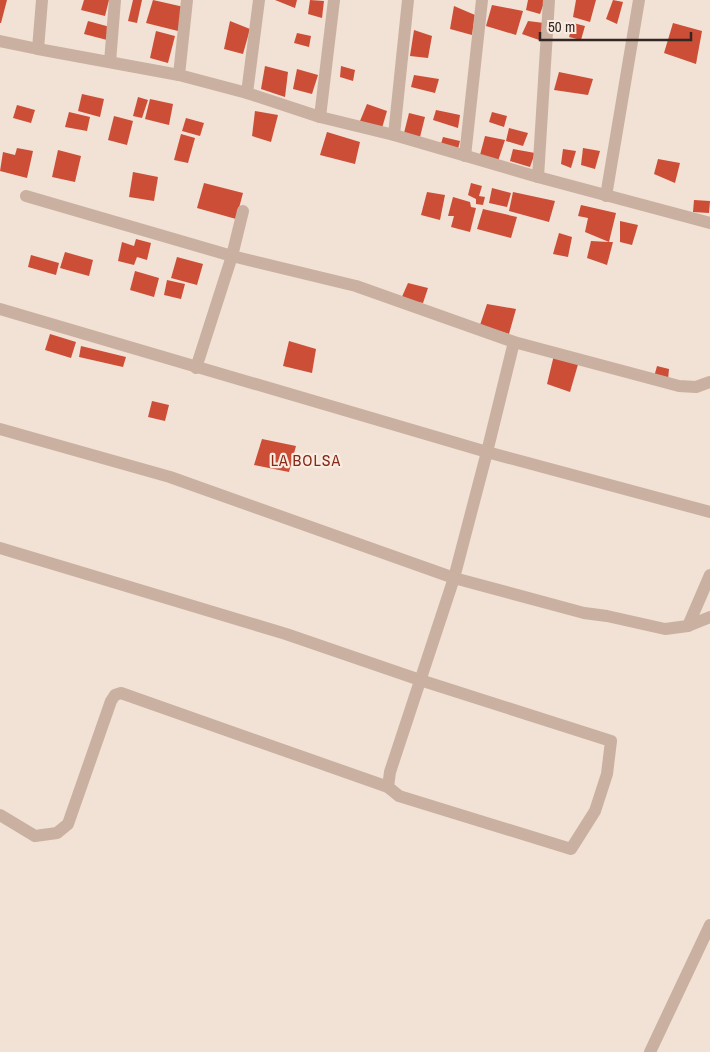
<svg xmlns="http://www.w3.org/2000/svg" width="710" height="1052" font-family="'Archivo Narrow',sans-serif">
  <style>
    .building { fill: #cd4e37 }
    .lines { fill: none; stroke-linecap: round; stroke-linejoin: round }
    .minor { stroke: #cab0a0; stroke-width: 12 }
    .labels { text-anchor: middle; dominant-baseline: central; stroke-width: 4.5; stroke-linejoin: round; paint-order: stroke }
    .neighbourhood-label { font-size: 16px; letter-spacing: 1px; fill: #862919; stroke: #faece1 }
  </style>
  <rect width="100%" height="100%" fill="#f2e1d5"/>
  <g class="building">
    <path d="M0,0H7L1,23H0Z"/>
    <path d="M84,0H109L105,16L81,10Z"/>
    <path d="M133,0H142L137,23L128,21Z"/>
    <path d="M153,0L184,7L178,31L146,23Z"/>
    <path d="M275,0H297L295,8Z"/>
    <path d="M310,0L324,1L322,18L308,14Z"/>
    <path d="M528,0H545L540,14L526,10Z"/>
    <path d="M576,0H596L590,22L573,17Z"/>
    <path d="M613,0L623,2L617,24L606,19Z"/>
    <path d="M492,5L523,11L516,35L486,26Z"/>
    <path d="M454,6L475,15L472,35L450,29Z"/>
    <path d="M88,21L110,27L107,40L84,34Z"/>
    <path d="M230,21L250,29L243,54L224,49Z"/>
    <path d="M528,21L544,23L542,41L522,34Z"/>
    <path d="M573,23L585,26L581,40L569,37Z"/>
    <path d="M673,23L702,31L696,64L664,53Z"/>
    <path d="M414,30L432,36L428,58L410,56Z"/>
    <path d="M156,31L175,36L168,63L150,58Z"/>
    <path d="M297,33L311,36L309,47L294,43Z"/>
    <path d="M265,66L288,72L285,97L261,89Z"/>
    <path d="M341,66L355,70L353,81L340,77Z"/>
    <path d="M297,69L318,75L312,94L293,89Z"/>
    <path d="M559,72L593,79L588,95L554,90Z"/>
    <path d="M414,75L439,79L435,93L411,87Z"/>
    <path d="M82,94L104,99L100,117L78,111Z"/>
    <path d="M138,97L148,100L142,118L133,116Z"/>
    <path d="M150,99L173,104L169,125L145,119Z"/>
    <path d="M367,104L387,111L382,128L360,121Z"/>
    <path d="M17,105L35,110L31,123L13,118Z"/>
    <path d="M436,110L460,115L458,128L433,120Z"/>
    <path d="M255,111L278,115L271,142L252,136Z"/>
    <path d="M69,112L90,117L87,131L65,127Z"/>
    <path d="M492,112L507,116L504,127L489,122Z"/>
    <path d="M409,113L425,117L420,137L404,133Z"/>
    <path d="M114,116L133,121L127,145L108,140Z"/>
    <path d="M186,118L204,123L200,136L182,131Z"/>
    <path d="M509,128L528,133L523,146L506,141Z"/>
    <path d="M327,132L360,142L355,164L320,155Z"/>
    <path d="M181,134L195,138L188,163L174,160Z"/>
    <path d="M485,136L505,140L498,161L480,155Z"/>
    <path d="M443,137L460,141L457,153L440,147Z"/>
    <path d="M17,148L33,151L27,178L0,171L3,152L15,155Z"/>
    <path d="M583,148L600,151L595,169L581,165Z"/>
    <path d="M513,149L535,153L530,167L510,161Z"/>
    <path d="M563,149L576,151L571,168L561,164Z"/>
    <path d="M58,150L81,156L75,182L52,177Z"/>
    <path d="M658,159L680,163L675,183L654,174Z"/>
    <path d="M133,172L158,177L154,201L129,197Z"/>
    <path d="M204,183L243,193L236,219L197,208Z"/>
    <path d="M471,183L482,186L479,196L485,197L483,205L476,204V199L468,195Z"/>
    <path d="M492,188L511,193L507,207L489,203Z"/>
    <path d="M427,192L445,195L440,220L421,215Z"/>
    <path d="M513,192L555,201L549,222L509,211Z"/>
    <path d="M453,197L470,202L471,207L476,208L470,232L451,227L454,216H448Z"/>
    <path d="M694,200L710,201L709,213L693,212Z"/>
    <path d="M581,205L616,213L609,242H613L607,265L587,258L591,241L609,242L585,232L588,218L578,216Z"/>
    <path d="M483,209L517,217L511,238L477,229Z"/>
    <path d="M620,221L638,225L632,245L620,242Z"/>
    <path d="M559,233L572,237L568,257L553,254Z"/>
    <path d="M136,239L151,243L147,260L137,257L134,265L118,261L122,242L134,246Z"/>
    <path d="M65,252L93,260L89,276L60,268Z"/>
    <path d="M31,255L59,263L56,275L28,267Z"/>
    <path d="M177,257L203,264L197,285L171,278Z"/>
    <path d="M135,271L159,278L154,297L130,290Z"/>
    <path d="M167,280L185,284L181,299L164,295Z"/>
    <path d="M408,283L428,288L423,303L401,299Z"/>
    <path d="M487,304L516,309L509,334L480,325Z"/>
    <path d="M50,334L76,342L71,358L45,350Z"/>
    <path d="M289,341L316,349L312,373L283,366Z"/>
    <path d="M81,346L126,357L123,367L79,357Z"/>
    <path d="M554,355L579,361L570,392L547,384Z"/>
    <path d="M657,366L669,369L668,380L654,377Z"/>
    <path d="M152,401L169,405L165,421L148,417Z"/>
    <path d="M262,439L296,446L289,472L254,465Z"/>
  </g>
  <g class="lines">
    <g class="minor">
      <path d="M0,41L38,49L179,75L247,93L320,117L394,135L538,177L710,223"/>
      <path d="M38,49L42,0"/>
      <path d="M110,62L115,0"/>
      <path d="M179,75L187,0"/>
      <path d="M247,93L259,0"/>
      <path d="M320,117L334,0"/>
      <path d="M394,135L408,0"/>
      <path d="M465,156L482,0"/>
      <path d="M538,177L549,0"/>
      <path d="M26,196L232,256L356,286L514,342L679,386L696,387L710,382"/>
      <path d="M606,196L639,0"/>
      <path d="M0,309L487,452L710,512"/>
      <path d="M514,342L487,452L454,578L584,613L607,616L665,629L688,626L710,617"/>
      <path d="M196,368L232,256L243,211"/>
      <path d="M0,429L170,477L454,578L390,772L388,787L399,796L571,849L595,811L607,774L611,741L420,680L286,634L0,548"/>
      <path d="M688,626L710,575"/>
      <path d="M0,815L35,836L57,833L68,824L111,701L115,695L121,693L388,787"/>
      <path d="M650,1052L710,925"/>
    </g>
  </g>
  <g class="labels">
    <g class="neighbourhood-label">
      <text x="306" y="460">LA BOLSA</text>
    </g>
  </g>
  <path d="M540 32v8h151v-8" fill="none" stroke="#332724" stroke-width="2.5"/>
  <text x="548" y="32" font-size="15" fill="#332724" stroke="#faece1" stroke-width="4" paint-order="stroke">50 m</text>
</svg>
